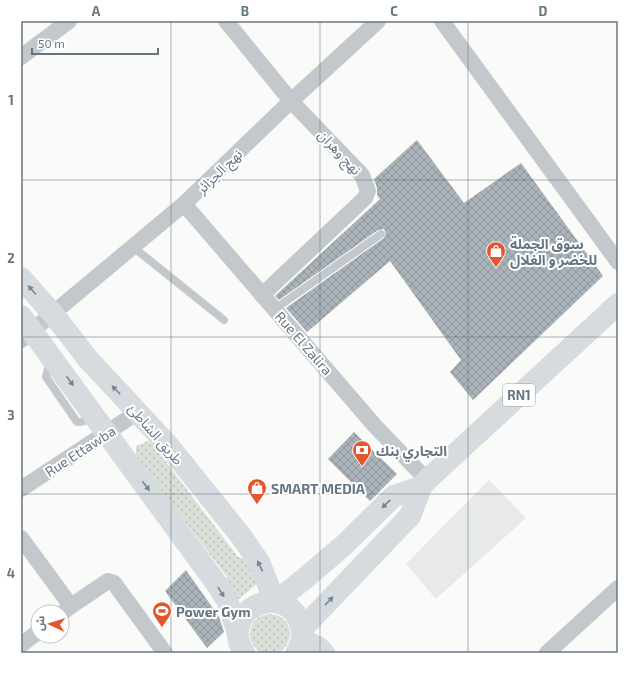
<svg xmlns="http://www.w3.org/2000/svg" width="639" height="674" font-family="'Exo 2','Noto Sans Arabic',sans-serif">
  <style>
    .built { fill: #e8e9e9 }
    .grass { fill: url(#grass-dots) }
    .building { fill: url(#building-cross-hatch) }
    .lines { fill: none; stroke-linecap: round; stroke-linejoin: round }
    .lane { stroke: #c3c8cc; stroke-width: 8 }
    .street { stroke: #c3c8cc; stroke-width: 16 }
    .secondary { stroke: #d6dbdf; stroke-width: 22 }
    .primary { stroke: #d6dbdf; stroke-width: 22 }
    .oneway { fill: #768591 }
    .grid { fill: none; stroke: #657683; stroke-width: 1; stroke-opacity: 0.55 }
    .labels { text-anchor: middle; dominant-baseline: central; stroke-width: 4; stroke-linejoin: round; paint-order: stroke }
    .shield { fill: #fff; stroke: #939fa8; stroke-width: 1 }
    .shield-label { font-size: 13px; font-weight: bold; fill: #657683 }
    .street-label { font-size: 14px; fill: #657683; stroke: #fff }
    .poi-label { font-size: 14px; font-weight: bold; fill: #657683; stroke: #fff; text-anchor: start }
    .neatline { fill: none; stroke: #657683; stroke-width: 1.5 }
    .grid-label { font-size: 13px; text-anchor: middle; font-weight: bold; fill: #657683 }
  </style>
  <defs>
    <pattern id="grass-dots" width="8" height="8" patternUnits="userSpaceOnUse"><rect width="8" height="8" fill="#dadfd7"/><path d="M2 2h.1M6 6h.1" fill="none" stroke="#b4b9b4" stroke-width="1.8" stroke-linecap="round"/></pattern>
    <pattern id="building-cross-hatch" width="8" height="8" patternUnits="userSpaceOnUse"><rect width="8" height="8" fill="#aab3b9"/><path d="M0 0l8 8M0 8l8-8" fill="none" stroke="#8e969c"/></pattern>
  </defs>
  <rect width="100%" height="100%" fill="#fafaf8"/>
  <path class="built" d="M489,480L526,518L436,599L406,564Z"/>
  <g class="grass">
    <path d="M148,441L154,446L238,557L251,560L263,578L237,601L225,582L227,577L136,457V446Z"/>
    <circle cx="270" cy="634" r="20"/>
  </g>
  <g class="building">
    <path d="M417,140L464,203L521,163L603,276L473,400L450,372L461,360L390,261L307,332L286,308L384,238L386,234L384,229L378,230L279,300L275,296L380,199L377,195V188L374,179Z"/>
    <path d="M354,432L397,474L370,501L328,459Z"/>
    <path d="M186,570L219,617L224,632L207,648L165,591Z"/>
  </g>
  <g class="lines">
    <g class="lane">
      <path d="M133,247L224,320"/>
      <path d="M275,309L381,234"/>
      <path d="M50,360L46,377L77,422H81L94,418"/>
    </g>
    <g class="street">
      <path d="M226,21L291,101L362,175L368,191L365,198L262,295"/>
      <path d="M442,21L618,262"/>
      <path d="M21,57L69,21"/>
      <path d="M184,204L375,426L427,480"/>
      <path d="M21,340L184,204L291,101L378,21"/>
      <path d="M21,489L138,412"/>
      <path d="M21,538L71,606L62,613"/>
      <path d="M71,606L108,581L114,583L165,653"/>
      <path d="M21,645L38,632"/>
      <path d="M547,653L618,588"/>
    </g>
    <g class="secondary">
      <path d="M21,278L53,314L88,359L167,444L241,536L259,562L275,602"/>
      <path d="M21,316L216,583L227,600L238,633"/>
      <path d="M302,639L319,648L324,653"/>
    </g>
    <g class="primary">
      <path d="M275,602L303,580L343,546L394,496L421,487"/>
      <path d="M302,629L410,516L421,487L427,480L618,304"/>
      <path d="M244,653C217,608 287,580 300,624C304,634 302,644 296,653"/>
    </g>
  </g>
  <defs><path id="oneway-solid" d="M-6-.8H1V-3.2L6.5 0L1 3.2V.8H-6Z"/></defs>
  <g class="oneway">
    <use href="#oneway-solid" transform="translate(32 290) rotate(-131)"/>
    <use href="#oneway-solid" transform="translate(70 381) rotate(53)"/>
    <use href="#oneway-solid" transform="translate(116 390) rotate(-134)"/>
    <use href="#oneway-solid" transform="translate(146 486) rotate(53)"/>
    <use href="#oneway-solid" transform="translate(386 504) rotate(136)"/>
    <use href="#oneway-solid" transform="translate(260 566) rotate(-115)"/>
    <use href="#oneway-solid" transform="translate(221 592) rotate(58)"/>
    <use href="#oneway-solid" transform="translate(329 601) rotate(-46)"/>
  </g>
  <path class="grid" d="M171,21V653M320,21V653M468,21V653M21,180H618M21,337H618M21,494H618"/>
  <defs>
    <g id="shop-pin" transform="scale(1)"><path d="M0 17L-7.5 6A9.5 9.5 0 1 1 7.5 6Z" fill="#e4572e" stroke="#fff"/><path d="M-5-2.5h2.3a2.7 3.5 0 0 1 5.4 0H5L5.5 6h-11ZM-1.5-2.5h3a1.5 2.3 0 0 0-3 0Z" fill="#fff"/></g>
    <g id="bank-pin" transform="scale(1)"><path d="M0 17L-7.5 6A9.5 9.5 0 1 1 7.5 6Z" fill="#e4572e" stroke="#fff"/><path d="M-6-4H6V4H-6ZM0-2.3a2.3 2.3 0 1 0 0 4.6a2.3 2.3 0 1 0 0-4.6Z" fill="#fff"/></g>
    <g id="stadium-pin" transform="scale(1)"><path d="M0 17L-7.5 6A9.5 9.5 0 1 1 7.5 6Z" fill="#e4572e" stroke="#fff"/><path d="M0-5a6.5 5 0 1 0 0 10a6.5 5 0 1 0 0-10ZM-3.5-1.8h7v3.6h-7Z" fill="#fff"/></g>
  </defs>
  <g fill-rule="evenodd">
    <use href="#shop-pin" x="496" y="251"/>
    <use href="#bank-pin" x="362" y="450"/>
    <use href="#shop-pin" x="257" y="488"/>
    <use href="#stadium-pin" x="162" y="611"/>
  </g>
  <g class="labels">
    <rect class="shield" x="503" y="384" width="32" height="22" rx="3"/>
    <g class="shield-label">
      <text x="519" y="395">RN1</text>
    </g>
    <g class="street-label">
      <text transform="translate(340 152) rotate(47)">نهج وهران</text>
      <text transform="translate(219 171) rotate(-44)">نهج الجزائر</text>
      <text transform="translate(304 343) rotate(49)">Rue El Zalira</text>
      <text transform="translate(156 434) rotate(49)">طريق الشاطئ</text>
      <text transform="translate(80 451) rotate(-33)">Rue Ettawba</text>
    </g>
    <g class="poi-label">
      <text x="510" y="243">سوق الجملة<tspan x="510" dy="16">للخضر و الغلال</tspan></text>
      <text x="376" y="450">التجاري بنك</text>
      <text x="271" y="488">SMART MEDIA</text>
      <text x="176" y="611">Power Gym</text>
    </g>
  </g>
  <rect width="639" height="674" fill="none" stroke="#ffffff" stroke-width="44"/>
  <g transform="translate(50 624) rotate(274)"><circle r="19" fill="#ffffff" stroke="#c1c8cd"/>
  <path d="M0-3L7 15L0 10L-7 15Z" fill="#e4572e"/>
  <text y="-6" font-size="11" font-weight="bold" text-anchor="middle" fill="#657683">ش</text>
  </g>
  <path d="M32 48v6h126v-6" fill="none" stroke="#657683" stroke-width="2"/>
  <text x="38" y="48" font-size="12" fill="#657683" stroke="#ffffff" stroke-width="3" paint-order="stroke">50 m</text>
  <rect x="22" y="22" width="595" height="630" class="neatline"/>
  <g class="grid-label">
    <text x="96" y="16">A</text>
    <text x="245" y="16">B</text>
    <text x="394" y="16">C</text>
    <text x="543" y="16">D</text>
    <text x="11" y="105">1</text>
    <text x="11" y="263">2</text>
    <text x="11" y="420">3</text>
    <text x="11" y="578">4</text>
  </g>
</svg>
